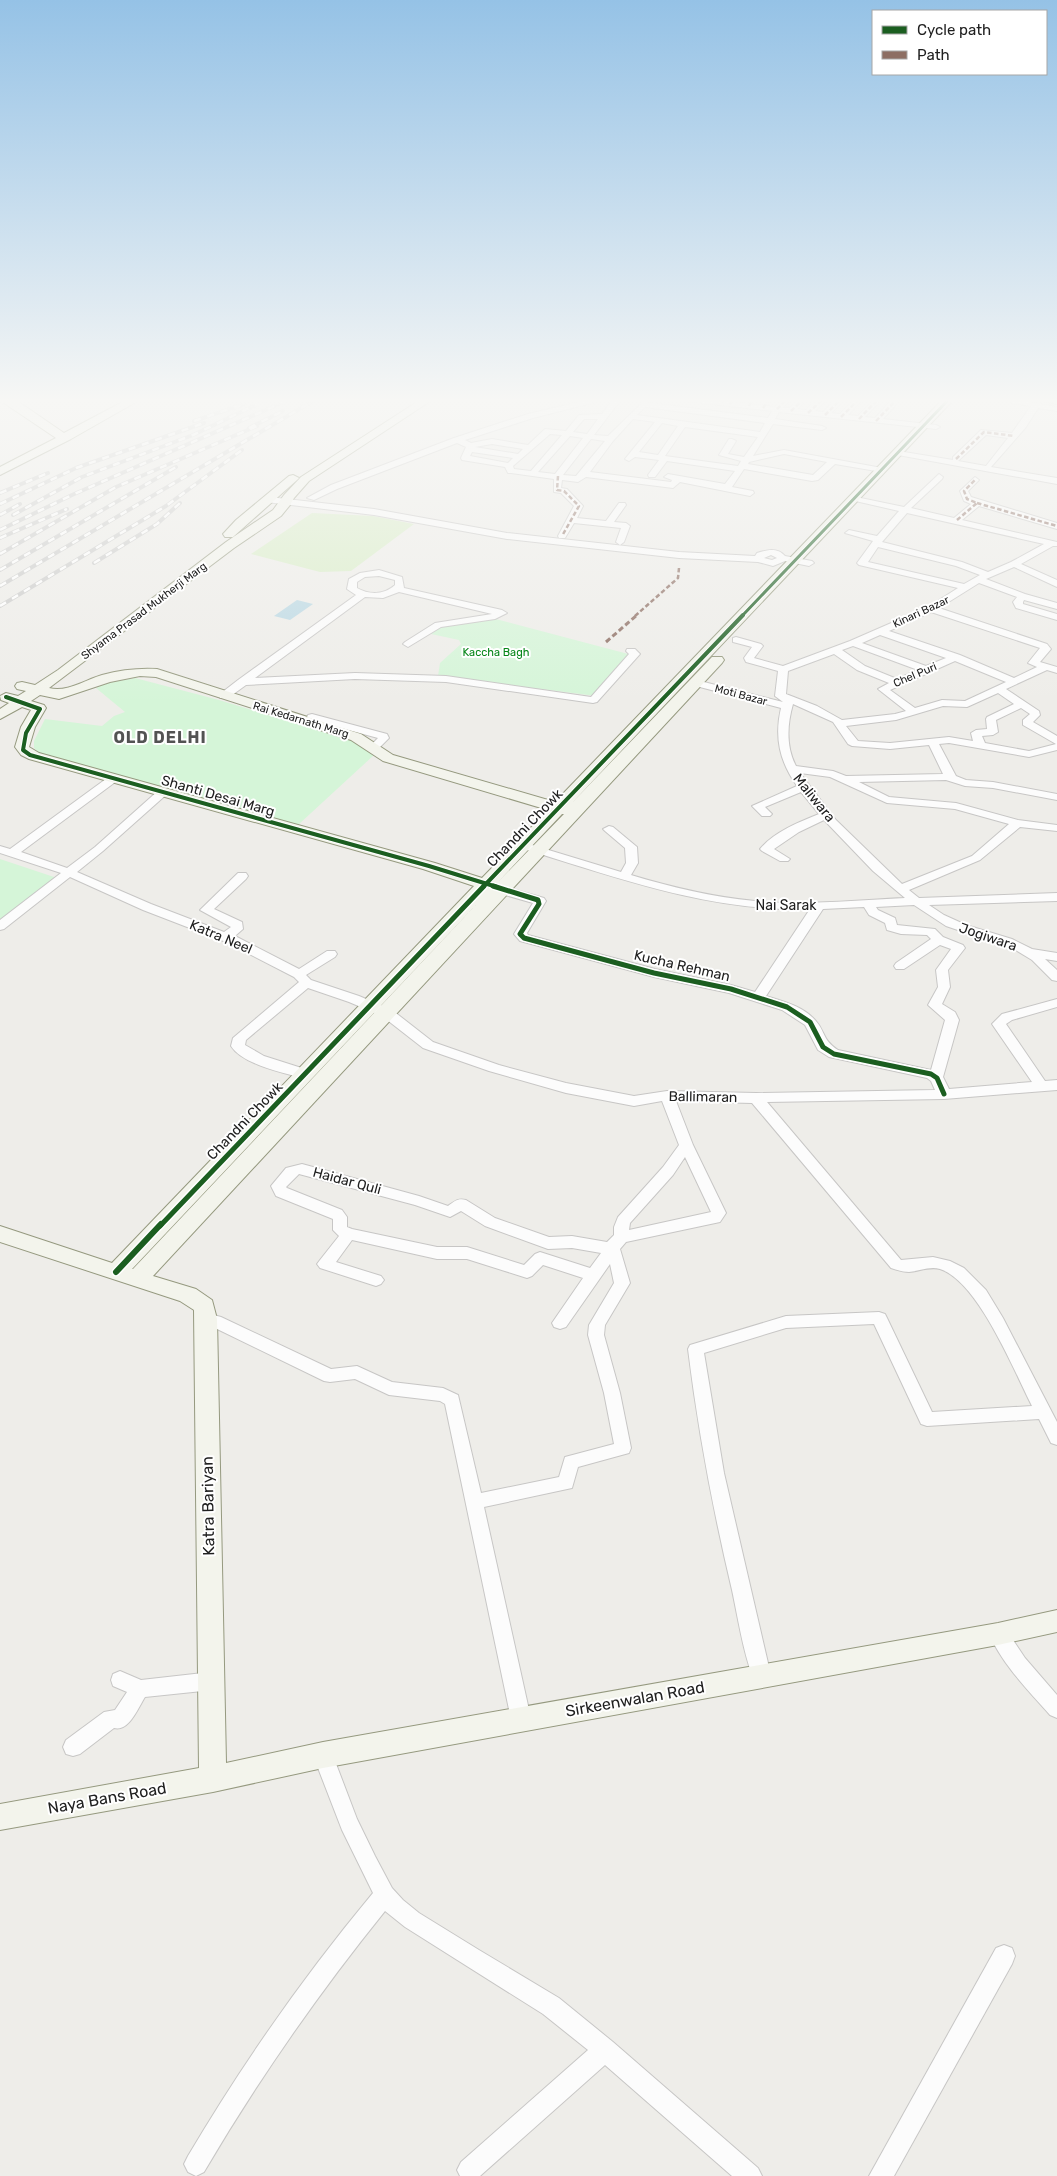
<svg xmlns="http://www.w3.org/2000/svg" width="1057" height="2176" font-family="Rubik,sans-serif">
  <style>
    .grass { fill: #d8edc6 }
    .park { fill: #d5f5d8 }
    .water { fill: #bad8e3 }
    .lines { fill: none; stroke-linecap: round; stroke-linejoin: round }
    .street-casing { stroke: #c7c6c5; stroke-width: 2 }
    .secondary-casing { stroke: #95997f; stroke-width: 2 }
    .street { fill: #fcfcfc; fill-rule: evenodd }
    .secondary { fill: #f3f4ec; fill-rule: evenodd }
    .rail-casing { stroke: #cbcbca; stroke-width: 4 }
    .rail { stroke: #fff; stroke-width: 2.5; stroke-dasharray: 7; stroke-linecap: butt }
    .quiet-far1 { stroke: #8d6e63; stroke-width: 2.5; stroke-dasharray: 4.5 2.5; stroke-linecap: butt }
    .quiet { stroke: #8d6e63; stroke-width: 3; stroke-dasharray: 5.5 3; stroke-linecap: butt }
    .cycleway-far3-casing { stroke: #fff; stroke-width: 5 }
    .cycleway-far2-casing { stroke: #fff; stroke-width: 6 }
    .cycleway-far1-casing { stroke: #fff; stroke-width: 8 }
    .cycleway-casing { stroke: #fff; stroke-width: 9 }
    .cycleway-far3 { stroke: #1b5e20; stroke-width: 3 }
    .cycleway-far2 { stroke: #1b5e20; stroke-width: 4 }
    .cycleway-far1 { stroke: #1b5e20; stroke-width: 5 }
    .cycleway { stroke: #1b5e20; stroke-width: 6 }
    .labels { text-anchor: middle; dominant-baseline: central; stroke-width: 4; stroke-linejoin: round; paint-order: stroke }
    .far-street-label { font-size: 11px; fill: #202020; stroke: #fff }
    .far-park-label { font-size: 11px; fill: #068618; stroke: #fff }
    .street-label { font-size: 14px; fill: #202020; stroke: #fff }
    .far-district-label { font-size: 16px; font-weight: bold; letter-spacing: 1px; fill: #535353; stroke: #fff }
    .near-street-label { font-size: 16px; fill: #202020; stroke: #fff }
  </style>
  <rect width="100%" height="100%" fill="#eeede9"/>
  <path class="grass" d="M312,513L373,516L414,524L351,571L320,572L251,554Z"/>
  <g class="park">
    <path d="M492,618L632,655L596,696L438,676L440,663L461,644L459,640L431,634L441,627Z"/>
    <path d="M135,678L219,700L356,742L374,755L298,825L39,753L34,748V741L45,719L102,726L114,716L125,712L96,688L107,683Z"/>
    <path d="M0,859L57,878L0,923Z"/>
  </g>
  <path class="water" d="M297,600L313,604L290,620L274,616Z"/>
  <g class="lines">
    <g class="street-casing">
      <g id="street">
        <path d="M596,398H611L533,418L465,440L471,443L492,439L528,445L545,429L566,431L579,415L602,414L614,398H622L594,435L608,436L643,402L768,418L772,411L676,400L672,398H699L775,407L783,398H792L783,408H789L800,398H809L797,409L806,410L819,398H828L815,411L823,412L837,398H846L831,413L840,414L855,398H864L848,415L858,416L875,398H883L865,417L875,418L894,398H902L883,419L936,425L940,427L936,429L779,412L775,419L822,426L826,428L822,430L773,424L753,456L784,450L882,468L886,470L882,472L835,464L818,480L812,481L744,469L732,487L753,491L754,493L750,496L680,482L673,488L586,477L578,482L562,480L561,488L567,489L583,506L577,518L606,521L619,503H625L626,505L614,522L626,523L630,526L624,542L620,545L616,542L621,528L574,523L565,538H559L558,536L574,506L561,493L554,492V479L511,473H508L505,467L462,460L461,458L466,447L457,443L337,489L314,500L307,498L331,485L454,438L528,414ZM645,407L765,423L760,432L637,415ZM584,419H598L587,434L573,432ZM633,419L655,422L625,459L629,461L635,457L659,460L648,475L649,477H655L667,461L735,471L725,484L668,474L664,477L672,480L671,482L590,472L613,441ZM662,423L678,426L658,455L639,452ZM685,427L758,437L744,457L728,454L736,441L732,439H729L719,455L741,461L738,466L665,456ZM550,434L562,435L531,471L514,469L513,466ZM570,436L583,438L555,474L538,472ZM591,439L605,441L576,476L563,475ZM492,444L523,449L518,454L475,447ZM472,452L513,458L508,463L470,456ZM784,454L827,462L813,475L748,464L749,462Z"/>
        <path d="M1012,399L1057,407V411L1038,408L1026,427L991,467L1057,478V484L898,455L894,453L898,451L953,460V457L981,430L1012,433L1031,406L1012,403ZM986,435L1008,438L986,466L958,461Z"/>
        <path d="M939,474L943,477L942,479L911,508L954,518L971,504L964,501L960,491L975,477L979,480L968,491L971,497L1057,523V529L979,506L962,520L1057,542V546H1053L1021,564L1057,580V587L1014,567L986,579L1025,594L1057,603V609L1024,600L1023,602V604L1057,614V620L1016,608L1013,602L1017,597L979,583L939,608L1047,644L1051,649L1040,662L1057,667V673L1047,670L1006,689L1039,711L1040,715L1033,722L1057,736V750L1029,757L949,743L939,744L956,776L966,780L993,782L1057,794V800L993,788L965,786L946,780L859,782L889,797L956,803L1018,820L1057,825V831L1020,827L980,860L909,890L919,898L1057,893V901L929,905L944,915L966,925L1012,939L1032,949L1057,953V961L1045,959L1057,970V981L1052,980L1032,960L1014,949L946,926L914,905L876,907L878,910L895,918L897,925L935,929L943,937L963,945L965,948L948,970L950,987L942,1004L955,1012L959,1020L943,1077L949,1089L1032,1082L992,1024L1002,1014L1057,999V1007L1012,1020L1006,1024L1045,1081L1057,1080V1090L944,1099L767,1102L901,1260L933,1257L950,1261L964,1268L986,1290L1003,1318L1057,1422V1445L1051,1443L1039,1419L927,1426L921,1424L874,1324L786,1328L704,1353L724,1473L771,1676L769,1682L762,1685L755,1682C744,1657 738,1618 732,1590C713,1510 698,1430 688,1349L690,1345L786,1316L879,1312L885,1314L887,1318L932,1412L1032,1406C1014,1371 978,1281 940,1269C930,1266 919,1271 909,1272C903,1272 897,1270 891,1268L752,1103L676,1101L693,1145L726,1213L720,1222L626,1242L620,1249L630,1283L605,1325L604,1335L620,1393L631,1448L629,1453L578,1467L572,1488L484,1507L531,1719L528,1725L521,1728L514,1725L511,1719L445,1404L440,1401L389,1395L355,1379L330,1382L324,1381L211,1326L200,1323L198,1319L200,1315L206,1313L221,1317L331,1369L357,1366L392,1382L443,1388L458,1395L481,1493L559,1477L565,1457L614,1444L604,1393L588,1335L589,1325L614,1283L610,1264L566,1327L560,1329L554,1327L552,1323L583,1278L543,1265L532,1276L527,1278L467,1259H437L352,1240L336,1262L381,1276L384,1280L381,1284L376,1286L320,1268L317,1264L320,1260L339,1236L333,1230V1219L276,1196L271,1186L286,1168L302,1164L419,1196L448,1206C455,1201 458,1198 466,1200L495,1218L549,1237L572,1236L607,1242L614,1235V1227L618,1217L663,1167L679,1145L662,1101L634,1106L566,1093L489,1071L423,1048L382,1016L349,1002L308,988L246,1040L245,1045L264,1056L311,1071L313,1074L311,1077L306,1079C285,1073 243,1065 231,1046L233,1038L299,982L294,977L226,942L143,910L70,877L4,929L0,930V920L61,873L0,853V846L10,849L110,776H118L120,778L118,780L21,852L67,868L95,847L159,790H167L169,792L167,794L103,851L77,872L151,904L224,932L231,927L200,910L238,873H246L248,876L246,879L214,909L242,922L243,929L235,936L299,969L327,951H335L337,954L335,957L306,975L311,980L359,996L392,1010L433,1042L499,1065L566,1083L634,1096L667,1091L756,1093L935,1090L931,1081L927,1078L829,1057L818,1050L805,1025L782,1010L729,993L654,977L520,941L514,934L533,903L498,893L496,890L502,886L544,898L546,901L527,933L528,935L655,969L731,985L755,992L810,909C711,912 618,878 524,849L522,847L524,845H532L621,872L626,863L625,848L605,831L603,829L609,826L613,827L637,847L638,863L631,875C671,887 712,897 755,901C804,906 855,900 905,898L873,871L824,820L799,832L774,849L790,859L788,861H780L762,851L760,849C774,832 799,822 819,814L801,792L765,807L772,814L770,816H762L752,806L797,786C780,762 774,738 781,708L692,685L691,683L696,680L783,702L775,696L778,671L746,662L744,658L752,647L733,642V638L736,637L761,644L763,646L754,658L783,666L850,641L928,607L958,588L859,565L857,563L873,541L845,533L849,530L877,536L899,511L851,500V496L904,507ZM907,513L1044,544L1011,562L988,572L962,562L882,542ZM878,547L956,566L980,575L964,584L868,562ZM931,612L1040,648L1028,663L1037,667L1014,678L960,655L889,631ZM880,635L946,658L926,666L862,643ZM853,646L918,670L897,679L865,666L842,650ZM834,654L857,670L889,683L878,689L906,711L895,714L842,720L817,706L786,694L788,671ZM955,661L1006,682L965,701L942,700L915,708L890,690ZM998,693L1014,704L987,717L986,719L987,729L976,730L971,733L973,741L949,737L890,743L858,741L846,726L896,720L943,706L967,707ZM793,704L833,722L848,744L852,746L890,749L929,745L943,774L846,776L833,771L796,766C786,747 787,725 793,704ZM1021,708L1030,714L1023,720V725L1056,744L1029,751L985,743L982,736L993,735L998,732L996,720ZM800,773L830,777L887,803L955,809L1009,824L972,856L902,884L836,820ZM864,907L869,915L885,923L887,930L901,934L927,935L931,939L896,963L894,966L896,969H904L940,945L951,949L936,970L938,987L928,1005L945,1020L931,1070L838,1050C822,1040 826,1032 815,1020C803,1006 782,1001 766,996L823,909ZM685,1157L711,1212L629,1230L630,1223L673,1175ZM299,1174L415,1205L450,1217L461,1211L485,1226L548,1249L572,1248L601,1253L590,1268L540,1252L535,1254L524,1265L467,1247H437L352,1229L347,1227V1217L342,1210L287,1188L286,1187Z"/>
        <path d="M269,497L374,509L507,533L679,552L755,556L757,553C767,550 777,547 785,556L812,561L814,563L809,566L785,561L773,566L758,562L679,558L507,539L374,515L266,502V498ZM771,555L777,558L772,560L764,558Z"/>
        <path d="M379,570L402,577L404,588L502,610L507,613L495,619L441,627L408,647L403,644L405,642L435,623L492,614L399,592L383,598L365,597L255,678L355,673L446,676L591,697L629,654L626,651L627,649H635L640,654L597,702L593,703L446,682L355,679L246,685L228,698H220V694L238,680L356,595L347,589L349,579L360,573ZM379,576L395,580V585C384,595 369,595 357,588V582L365,577Z"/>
        <path d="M312,714L387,734L389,738L378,749H370L369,747L378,738L308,719L307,717L308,715Z"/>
        <path d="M998,1626L1005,1628L1025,1658L1057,1695V1718L1050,1715C1028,1690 1003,1665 989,1634L991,1628Z"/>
        <path d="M120,1671L141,1680L212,1672L219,1675L221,1681L219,1687L212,1690L145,1697C138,1708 129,1732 114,1728L80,1754L73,1756L66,1754L63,1747L66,1740L104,1712L115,1710L127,1692L113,1686L111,1680L113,1674Z"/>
        <path d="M323,1746L330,1748L357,1819L375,1856L392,1888L403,1900L419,1913L479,1950L559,1998L613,2042L758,2168L762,2176H732L605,2065L480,2176H460L457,2170L461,2162L588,2050L543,2014L405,1927L385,1911C318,1994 258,2080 204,2172L196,2176L188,2172L184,2164L188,2156C243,2063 304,1976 373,1893L342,1830L313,1755L316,1748Z"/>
        <path d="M1004,1945L1012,1948L1015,1956L1012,1964L894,2176H869L996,1948Z"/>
      </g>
    </g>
    <g class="secondary-casing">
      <g id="secondary">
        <path d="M3,398H13L64,433L130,398H143L71,439L0,475V467L56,438L4,403Z"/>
        <path d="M423,398H435L309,481L294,498L290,505L281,516L234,548L49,688C66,693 85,680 102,675C120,670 139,668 157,669L361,734L393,755L555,802L944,398H955L569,806L712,657H722L724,660L722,663L153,1276L196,1289L212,1300L217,1319L226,1763L323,1742L998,1623L1057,1610V1632L998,1645L323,1768L213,1792L0,1830V1804L199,1768L194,1310L180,1301L0,1242V1226L112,1263L474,886L423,869L29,759L21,755L15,747L21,727L31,710L22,707L0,719V709L9,703L1,700L0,696L6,693L18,696L26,691L17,689L15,686L17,683L22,682L35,685L58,670L226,542L273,510L284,495L301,477ZM140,676L156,677L351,740L383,761L548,810L482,878L435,863L39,753L29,747L35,727L46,708L44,705L31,701L40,695L59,699L110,682ZM562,814H564L497,883ZM489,891L133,1269H132Z"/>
        <path d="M1039,398H1057V404L1040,400Z"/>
        <path d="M293,475L299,478L297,480L233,537H225L223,534L236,520L289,476Z"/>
      </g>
    </g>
    <use href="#street" class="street"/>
    <use href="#secondary" class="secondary"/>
    <g class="rail-casing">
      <g id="rail">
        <path d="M194,421L244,404"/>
        <path d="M249,428L283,411"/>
        <path d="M0,493L48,473"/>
        <path d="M0,504L76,468L204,423"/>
        <path d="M0,515L20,504"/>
        <path d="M13,515L82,477L193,435L270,398"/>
        <path d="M0,530L72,495L293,398"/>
        <path d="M0,538L67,509"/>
        <path d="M0,554L116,487L257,426"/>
        <path d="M94,563L157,524L180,503"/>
        <path d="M0,570L176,467"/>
        <path d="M0,586L318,398"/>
        <path d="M0,606L166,506L242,450"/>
      </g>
    </g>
    <use href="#rail" class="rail"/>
    <g class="quiet-far1">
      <path d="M699,401L701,398"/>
      <path d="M722,403L725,398"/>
      <path d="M730,404L734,398"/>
      <path d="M749,406L753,398"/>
      <path d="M763,408L770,398"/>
      <path d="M777,409L788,398"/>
      <path d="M791,411L805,398"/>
      <path d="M808,413L824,398"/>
      <path d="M825,415L842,398"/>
      <path d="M841,417L860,398"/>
      <path d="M859,419L879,398"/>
      <path d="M876,421L898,398"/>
      <path d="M956,459L984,432L1014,436"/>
      <path d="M558,476L557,490L564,491L579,506L562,536"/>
      <path d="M977,503L1057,526"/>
      <path d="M957,520L977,503L967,499L964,491L975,480"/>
      <path d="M635,616L678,578L679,568"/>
    </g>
    <path class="quiet" d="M606,642L637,615"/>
    <g class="cycleway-far3-casing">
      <path id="cycleway-far3" d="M742,616L950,398"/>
    </g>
    <g class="cycleway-far2-casing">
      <g id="cycleway-far2">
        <path d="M6,697L40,709L26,733L23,750L30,755L429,866L497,887"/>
        <path d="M483,887L743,615"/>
      </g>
    </g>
    <g class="cycleway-far1-casing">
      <g id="cycleway-far1">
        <path d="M493,886L538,900L539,904L520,934L524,938L654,973L731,989L787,1007L810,1022L823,1047L834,1054L931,1074L937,1078L944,1094"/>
        <path d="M160,1226L484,886"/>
      </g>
    </g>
    <g class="cycleway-casing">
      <path id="cycleway" d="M116,1272L161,1224"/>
    </g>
    <use href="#cycleway-far3" class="cycleway-far3"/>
    <use href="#cycleway-far2" class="cycleway-far2"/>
    <use href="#cycleway-far1" class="cycleway-far1"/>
    <use href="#cycleway" class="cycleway"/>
  </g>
  <linearGradient id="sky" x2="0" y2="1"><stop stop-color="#95c2e6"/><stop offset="0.57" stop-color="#f7f7f5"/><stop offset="1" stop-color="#f7f7f5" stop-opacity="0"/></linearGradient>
  <rect width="1057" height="703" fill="url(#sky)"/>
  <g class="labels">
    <g class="far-street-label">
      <text transform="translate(144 611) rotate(-37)">Shyama Prasad Mukherji Marg</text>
      <text transform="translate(921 612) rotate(-25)">Kinari Bazar</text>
      <text transform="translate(915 675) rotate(-23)">Chel Puri</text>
      <text transform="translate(741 695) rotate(15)">Moti Bazar</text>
      <text transform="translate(301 720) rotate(17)">Rai Kedarnath Marg</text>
    </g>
    <g class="far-park-label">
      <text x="496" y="652">Kaccha Bagh</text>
    </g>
    <g class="street-label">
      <text transform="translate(218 796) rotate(16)">Shanti Desai Marg</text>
      <text transform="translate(814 798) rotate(51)">Maliwara</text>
      <text transform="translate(525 828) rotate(-46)">Chandni Chowk</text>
      <text x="786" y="905">Nai Sarak</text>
      <text transform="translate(221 937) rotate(23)">Katra Neel</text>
      <text transform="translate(988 937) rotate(19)">Jogiwara</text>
      <text transform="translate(682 966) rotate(13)">Kucha Rehman</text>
      <text transform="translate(703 1097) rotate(1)">Ballimaran</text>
      <text transform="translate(245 1121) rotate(-46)">Chandni Chowk</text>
      <text transform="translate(347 1181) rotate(15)">Haidar Quli</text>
    </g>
    <g class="far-district-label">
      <text x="160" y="737">OLD DELHI</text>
    </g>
    <g class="near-street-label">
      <text transform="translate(208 1506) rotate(-91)">Katra Bariyan</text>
      <text transform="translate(635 1699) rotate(-10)">Sirkeenwalan Road</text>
      <text transform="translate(107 1798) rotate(-10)">Naya Bans Road</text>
    </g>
  </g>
  <rect x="872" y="10" width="175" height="65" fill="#ffffff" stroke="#a6a6a6"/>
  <rect x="882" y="26" width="25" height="8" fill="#1b5e20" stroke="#a6a6a6"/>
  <text x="917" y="35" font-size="15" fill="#202020">Cycle path</text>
  <rect x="882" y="51" width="25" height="8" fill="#8d6e63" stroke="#a6a6a6"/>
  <text x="917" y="60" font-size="15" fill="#202020">Path</text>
</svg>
